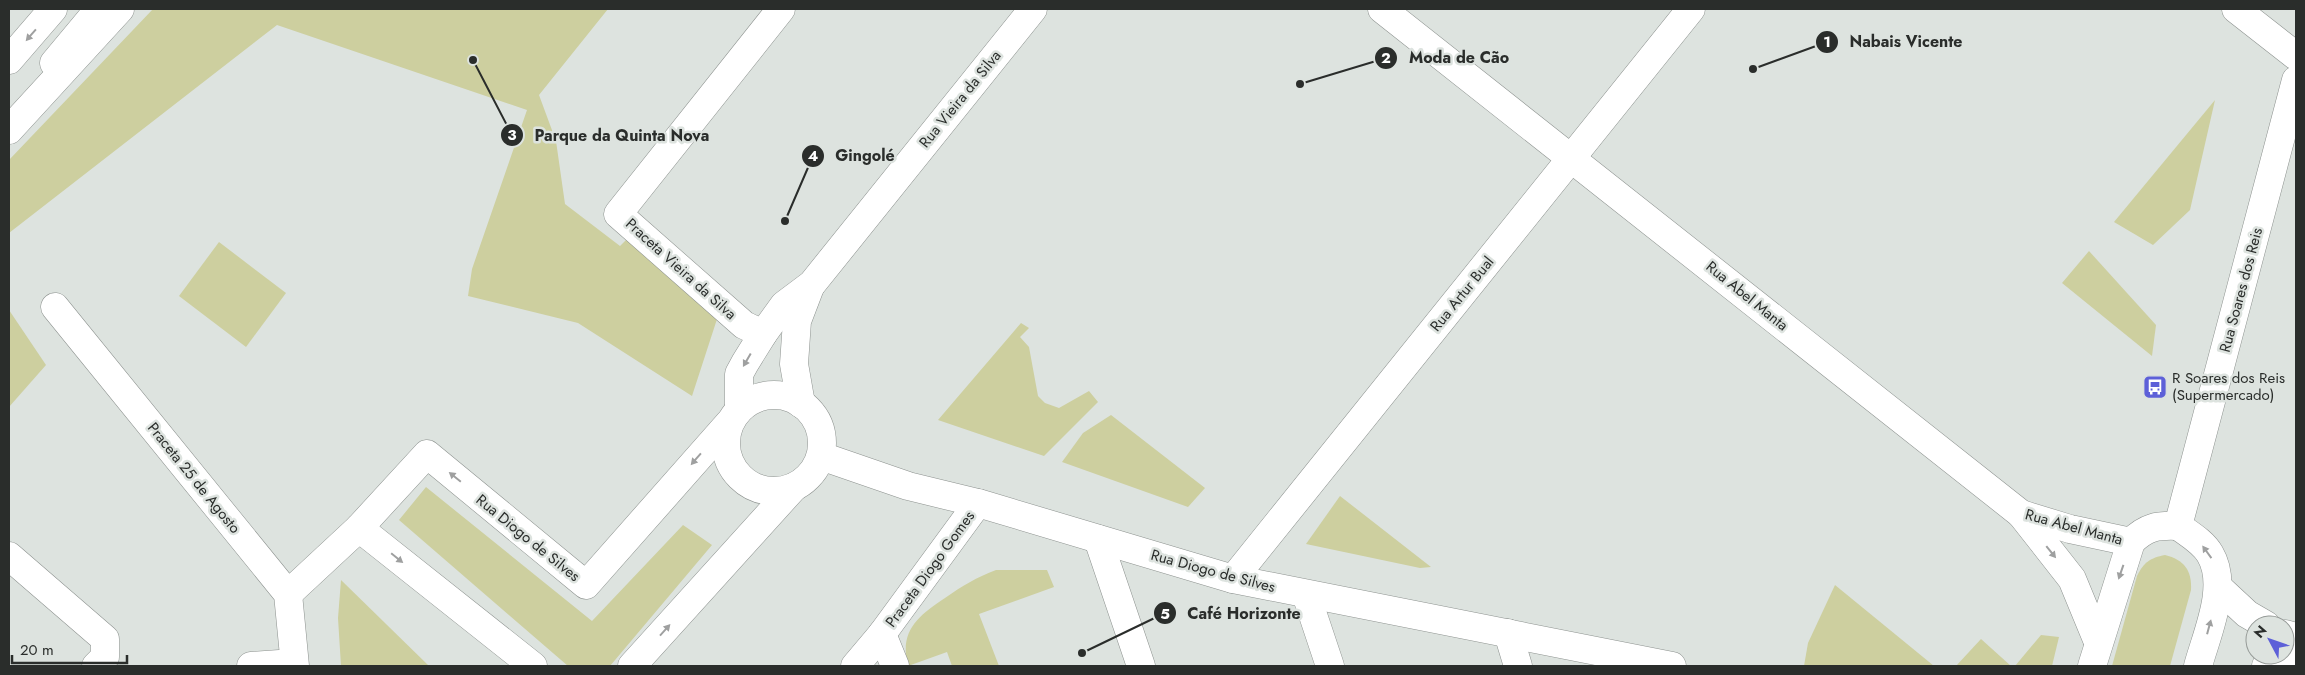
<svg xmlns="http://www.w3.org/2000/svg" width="2305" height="675" font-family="Jost,sans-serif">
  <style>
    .green { fill: #cdcf9f }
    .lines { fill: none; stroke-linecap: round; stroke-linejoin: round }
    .minor-casing { stroke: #8d928f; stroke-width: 29 }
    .primary-casing { stroke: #8d928f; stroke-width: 29 }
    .trunk-casing { stroke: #8d928f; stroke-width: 29 }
    .minor { stroke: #fff; stroke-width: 28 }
    .primary { stroke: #fff; stroke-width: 28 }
    .trunk { stroke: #fff; stroke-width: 28 }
    .oneway { fill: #9fa0a0 }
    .labels { text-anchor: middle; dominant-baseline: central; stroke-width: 5; stroke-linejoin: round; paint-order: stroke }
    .street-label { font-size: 15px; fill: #2a2d2b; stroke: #dde3df }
    .poi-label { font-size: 15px; fill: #2a2d2b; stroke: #dde3df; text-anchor: start }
    .leader { fill: none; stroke: #2a2d2b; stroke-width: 2 }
    .callout-dot { fill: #2a2d2b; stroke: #dde3df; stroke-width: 2 }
    .mark-label { font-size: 15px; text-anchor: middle; font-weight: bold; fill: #fff }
    .callout-label { font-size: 16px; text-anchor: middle; font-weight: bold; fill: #2a2d2b; stroke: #dde3df; stroke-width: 5; stroke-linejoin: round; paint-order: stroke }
  </style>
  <rect width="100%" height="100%" fill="#dde3df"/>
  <g class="green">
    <path d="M153,9H608L539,95L556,141L565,204L620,246L627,239L718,316L692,396L578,323L468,296L472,269L527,110L277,25L9,233V160Z"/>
    <path d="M2215,100L2190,210L2153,245L2114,222Z"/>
    <path d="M219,242L286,293L246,347L179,296Z"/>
    <path d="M2089,251L2156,325L2152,356L2062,283Z"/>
    <path d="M9,310L46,365L9,407Z"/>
    <path d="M1021,323L1029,328L1020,337L1029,347L1038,396L1045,403L1059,408L1089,391L1098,402L1044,456L938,420Z"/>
    <path d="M1111,415L1205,488L1188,507L1062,462L1083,433Z"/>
    <path d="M426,487L592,621L683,525L712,545L610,666H568L399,520Z"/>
    <path d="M1340,496L1431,567L1420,568L1306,544Z"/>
    <path d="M2165,555C2184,560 2192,570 2191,590L2170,666H2112L2137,576C2144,562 2150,558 2165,555Z"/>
    <path d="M996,570H1047L1054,587L979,614L999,666H952L947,652L908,666C899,631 918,616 945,598C962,586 977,577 996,570Z"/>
    <path d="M341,580L429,666H341L338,618Z"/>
    <path d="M1835,585L1934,666H1804L1808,643Z"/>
    <path d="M2041,635L2059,637L2052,666H2015Z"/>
    <path d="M1981,639L2011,666H1956Z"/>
  </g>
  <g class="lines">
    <g class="minor-casing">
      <g id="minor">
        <path d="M1382,9L2021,514L2070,529L2131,542"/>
        <path d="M2236,9L2296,56"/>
        <path d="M55,307L288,594L295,666"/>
        <path d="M763,334L744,325L618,214L781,9"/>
        <circle cx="774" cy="443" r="48"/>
        <path d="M801,404L794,364L797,321L810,287"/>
        <path d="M739,409V374L745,363L763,334L784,305L812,284L1033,9"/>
        <path d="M821,456L908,486L978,503L1233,579L1672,666"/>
        <path d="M2021,514L2072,579L2098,642"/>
        <path d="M2178,526L2296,80"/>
        <path d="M2178,526C2189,534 2203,542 2210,554C2229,586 2207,633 2198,666"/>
        <path d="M359,528L533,666"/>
        <path d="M1098,539L1141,666"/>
        <path d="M9,556L105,639V657L96,666"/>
        <path d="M1233,579L1691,9"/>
        <path d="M2219,588L2247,614L2266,625"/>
        <path d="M288,594L359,528L427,454L586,585L729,423"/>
        <path d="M1306,594L1330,666"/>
        <path d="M1508,633L1518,666"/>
        <path d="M882,634L895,666"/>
        <path d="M2285,634L2296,637"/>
        <path d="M251,666L294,663"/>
        <path d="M632,666L794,487"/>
        <path d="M855,666L882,634L978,503"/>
        <path d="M2092,666L2131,542C2146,527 2157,525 2178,526"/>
        <path d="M2266,666L2296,655"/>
      </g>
    </g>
    <g class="primary-casing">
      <g id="primary">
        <path d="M9,60L53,9"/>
        <path d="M54,63L99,9"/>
      </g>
    </g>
    <g class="trunk-casing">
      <path id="trunk" d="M9,130L120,9"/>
    </g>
    <use href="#minor" class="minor"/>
    <use href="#primary" class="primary"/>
    <use href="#trunk" class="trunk"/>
  </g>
  <defs><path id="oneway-solid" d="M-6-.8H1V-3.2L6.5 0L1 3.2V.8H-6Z" transform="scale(1.25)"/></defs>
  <g class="oneway">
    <use href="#oneway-solid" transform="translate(31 35) rotate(131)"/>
    <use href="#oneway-solid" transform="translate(747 360) rotate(120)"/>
    <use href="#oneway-solid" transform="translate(696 459) rotate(131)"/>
    <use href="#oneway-solid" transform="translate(455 477) rotate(-141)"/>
    <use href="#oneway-solid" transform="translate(2051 552) rotate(51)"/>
    <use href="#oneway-solid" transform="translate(2207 552) rotate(-126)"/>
    <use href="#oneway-solid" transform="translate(397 558) rotate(39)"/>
    <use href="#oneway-solid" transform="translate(2121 572) rotate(109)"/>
    <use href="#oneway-solid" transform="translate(2209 627) rotate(-75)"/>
    <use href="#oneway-solid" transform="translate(665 630) rotate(-48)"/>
  </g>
  <defs>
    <g id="bus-square" transform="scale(1.25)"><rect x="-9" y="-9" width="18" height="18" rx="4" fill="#5d60d8" stroke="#dde3df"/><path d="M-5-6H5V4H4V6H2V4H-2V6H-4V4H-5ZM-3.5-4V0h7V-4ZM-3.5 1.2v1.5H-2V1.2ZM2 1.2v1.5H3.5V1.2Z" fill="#fff"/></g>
  </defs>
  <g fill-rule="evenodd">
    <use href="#bus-square" x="2155" y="387"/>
  </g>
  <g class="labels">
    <g class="street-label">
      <text transform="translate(960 99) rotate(-51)">Rua Vieira da Silva</text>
      <text transform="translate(681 269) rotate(42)">Praceta Vieira da Silva</text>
      <text transform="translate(2241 290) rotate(-75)">Rua Soares dos Reis</text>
      <text transform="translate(1462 294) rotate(-51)">Rua Artur Bual</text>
      <text transform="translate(1747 296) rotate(39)">Rua Abel Manta</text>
      <text transform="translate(194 478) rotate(51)">Praceta 25 de Agosto</text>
      <text transform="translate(2074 527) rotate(15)">Rua Abel Manta</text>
      <text transform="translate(528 538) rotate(39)">Rua Diogo de Silves</text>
      <text transform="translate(930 569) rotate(-54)">Praceta Diogo Gomes</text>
      <text transform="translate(1213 571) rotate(15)">Rua Diogo de Silves</text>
    </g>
    <g class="poi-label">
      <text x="2172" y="378">R Soares dos Reis<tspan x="2172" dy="17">(Supermercado)</tspan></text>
    </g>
  </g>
  <path class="leader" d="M1753 69L1827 42M1300 84L1386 58M473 60L512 135M785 221L813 156M1082 653L1165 613"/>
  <g class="callout-dot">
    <circle cx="1753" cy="69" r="5"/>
    <circle cx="1300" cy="84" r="5"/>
    <circle cx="473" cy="60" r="5"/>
    <circle cx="785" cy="221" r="5"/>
    <circle cx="1082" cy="653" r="5"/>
    <circle cx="1827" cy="42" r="12"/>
    <circle cx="1386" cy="58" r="12"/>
    <circle cx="512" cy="135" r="12"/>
    <circle cx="813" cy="156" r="12"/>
    <circle cx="1165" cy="613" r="12"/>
  </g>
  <g class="mark-label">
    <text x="1827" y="47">1</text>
    <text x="1386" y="63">2</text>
    <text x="512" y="140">3</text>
    <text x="813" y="161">4</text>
    <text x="1165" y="619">5</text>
  </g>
  <g class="callout-label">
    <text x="1906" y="47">Nabais Vicente</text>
    <text x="1459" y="63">Moda de Cão</text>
    <text x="622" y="141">Parque da Quinta Nova</text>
    <text x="865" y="161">Gingolé</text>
    <text x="1244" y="619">Café Horizonte</text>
  </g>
  <rect width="2305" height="675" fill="none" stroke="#2a2d2b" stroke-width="20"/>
  <g transform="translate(2270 640) rotate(311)"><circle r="24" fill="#dde3df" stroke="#959a97"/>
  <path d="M0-4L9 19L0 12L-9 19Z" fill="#5d60d8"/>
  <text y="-8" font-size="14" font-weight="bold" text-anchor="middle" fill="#2a2d2b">N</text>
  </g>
  <path d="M12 655v8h115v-8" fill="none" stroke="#2a2d2b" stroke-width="2.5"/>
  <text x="20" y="655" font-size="15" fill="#2a2d2b" stroke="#dde3df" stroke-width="4" paint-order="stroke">20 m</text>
</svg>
